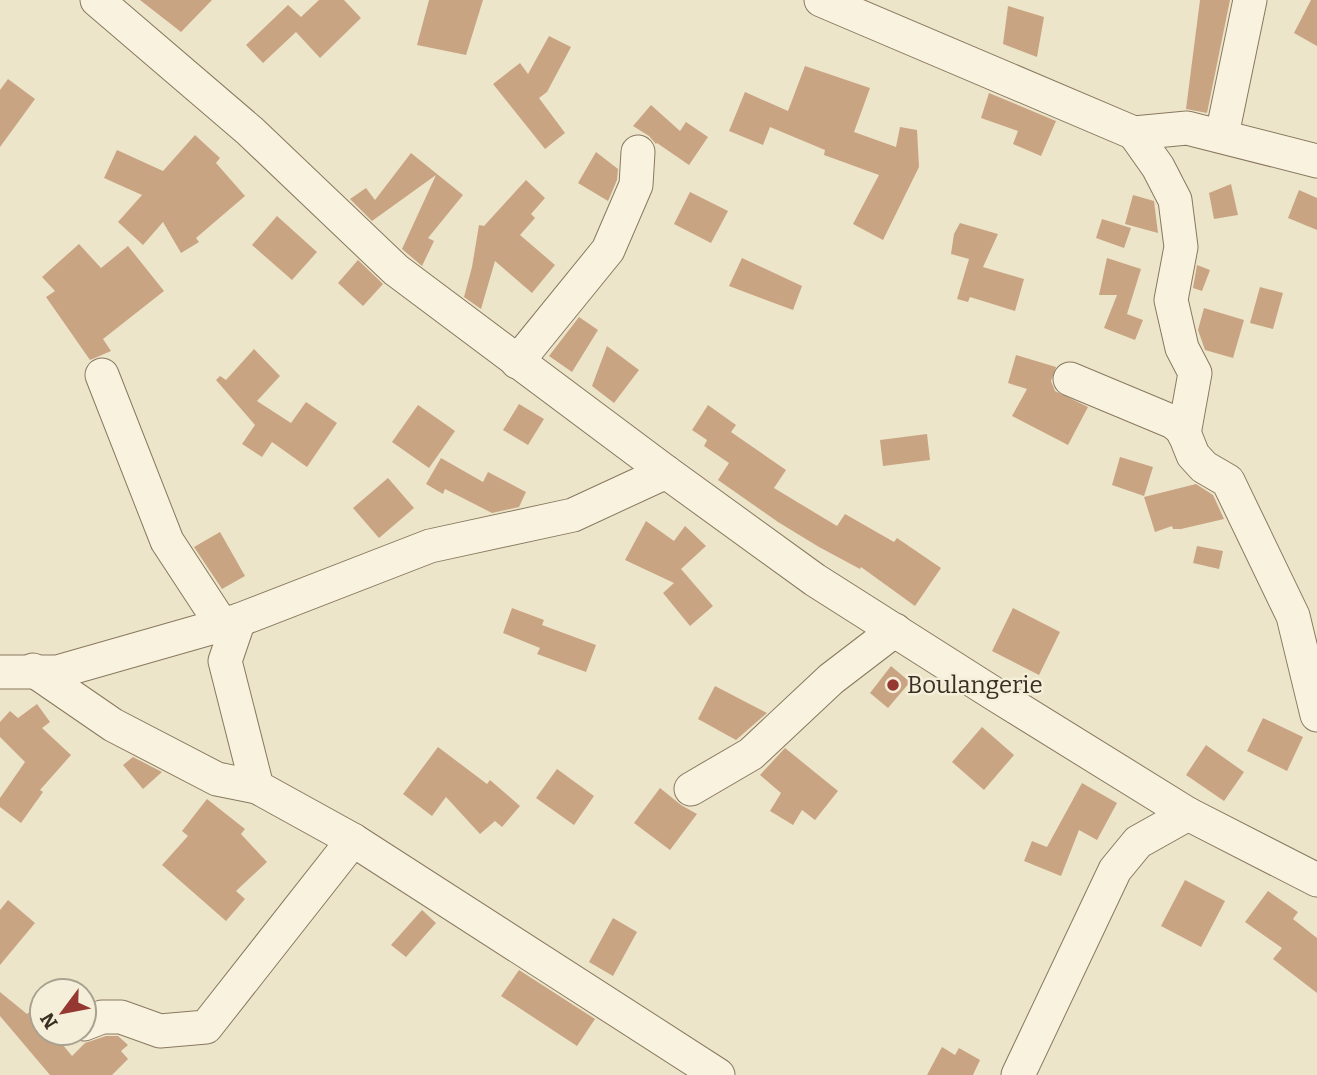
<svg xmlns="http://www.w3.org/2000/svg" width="1317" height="1075" font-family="Bitter,serif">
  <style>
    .building { fill: #c9a482 }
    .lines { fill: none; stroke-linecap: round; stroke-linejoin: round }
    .minor-casing { stroke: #89785f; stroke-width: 35 }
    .minor { stroke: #f8f2de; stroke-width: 33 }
    .poi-dot { fill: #953832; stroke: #f5efda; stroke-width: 2.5 }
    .labels { text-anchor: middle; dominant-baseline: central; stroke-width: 5; stroke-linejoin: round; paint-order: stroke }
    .poi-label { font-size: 24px; fill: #3a2f22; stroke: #f5efda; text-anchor: start }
  </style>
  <rect width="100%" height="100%" fill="#ede5ca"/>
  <g class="building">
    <path d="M140,0H212L181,32Z"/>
    <path d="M319,0H344L361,18L320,58L296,32L263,63L246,45L288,5L301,17Z"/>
    <path d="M429,0H483L466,55L417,45Z"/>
    <path d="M1200,0H1230L1207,113L1186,109Z"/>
    <path d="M1311,0H1317V46L1294,33Z"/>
    <path d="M1008,6L1044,17L1037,57L1003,44Z"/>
    <path d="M549,36L571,47L547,92L539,98L565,133L545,149L493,84L520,63L528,74Z"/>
    <path d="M805,66L870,88L854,132L896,147L900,127L917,130L919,167L883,240L853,224L879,175L824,155L825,150L770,127L763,145L729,131L745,92L788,111Z"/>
    <path d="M8,79L35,99L0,147V90Z"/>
    <path d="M989,93L1056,121L1041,156L1013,144L1018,131L981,118Z"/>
    <path d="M651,105L680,131L686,122L708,137L689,165L657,143L656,144L649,136L633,126Z"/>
    <path d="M195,135L220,158L216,163L245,196L196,238L199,242L181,253L163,222L143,245L118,222L142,195L104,178L117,150L163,171Z"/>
    <path d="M596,152L618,169L617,180L608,201L578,183Z"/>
    <path d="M411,153L463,195L428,238L434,241L422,266L402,249L436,175L372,221L350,199L366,188L375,200Z"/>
    <path d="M526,180L545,198L531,214L535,218L520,235L555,265L532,293L495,261L481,309L464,297L472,267L479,225L484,226Z"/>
    <path d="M1231,184L1238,215L1214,219L1209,193Z"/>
    <path d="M1299,190L1317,198V230L1288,218Z"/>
    <path d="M690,192L728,211L711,243L674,224Z"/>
    <path d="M1133,195L1154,201L1158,233L1125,224Z"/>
    <path d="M277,216L317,252L292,280L252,245Z"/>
    <path d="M1102,219L1131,228L1124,248L1096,238Z"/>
    <path d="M960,223L998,234L983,267L1024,279L1015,311L970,297L968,302L957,299L969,259L951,254L954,234Z"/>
    <path d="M79,244L101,268L128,246L164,291L103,339L111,351L90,360L46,297L55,291L42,277Z"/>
    <path d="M742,258L802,286L793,310L729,286Z"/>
    <path d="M1107,258L1141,269L1127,314L1143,320L1135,340L1104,328L1117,295H1099Z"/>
    <path d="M358,260L383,284L363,306L338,283Z"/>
    <path d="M1197,265L1210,270L1202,291L1193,288Z"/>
    <path d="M1260,287L1283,293L1273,329L1250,323Z"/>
    <path d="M1204,308L1244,320L1233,358L1205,350L1198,330Z"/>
    <path d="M579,317L598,330L572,372L549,356Z"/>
    <path d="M607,346L639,370L614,403L592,386Z"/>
    <path d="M254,349L280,376L257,401L291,423L306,402L337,423L307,467L272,442L262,457L242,444L255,425L216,380L220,376L226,380Z"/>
    <path d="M1016,355L1056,367L1051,381L1055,391L1088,407L1068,445L1012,416L1027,389L1008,383Z"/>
    <path d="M519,404L544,419L528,445L503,430Z"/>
    <path d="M418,405L455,431L429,468L392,442Z"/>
    <path d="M708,405L736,425L731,432L786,470L774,488L837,526L845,514L894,542L897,538L941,568L915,606L861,567L860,569L819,547L778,522L718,480L729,463L704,446L707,440L692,430Z"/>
    <path d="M927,434L930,460L883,466L880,440Z"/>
    <path d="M1120,457L1153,467L1144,496L1112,485Z"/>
    <path d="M441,458L483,482L488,472L526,492L519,507L492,513L445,489L443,494L426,484Z"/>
    <path d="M388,478L414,508L379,538L353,508Z"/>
    <path d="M1196,484L1213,495L1224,519L1181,529H1173L1172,526L1155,532L1144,497Z"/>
    <path d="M646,521L674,541L685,526L706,546L681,569L713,606L690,626L663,593L674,583L625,560Z"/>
    <path d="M220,532L245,576L222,589L194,547Z"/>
    <path d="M1197,546L1223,551L1219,569L1193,563Z"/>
    <path d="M512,608L544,620L542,625L596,645L586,672L537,654L540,648L503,633Z"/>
    <path d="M1013,608L1060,632L1039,675L992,651Z"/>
    <path d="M891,666L910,682L888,708L870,693Z"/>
    <path d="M715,686L767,713L736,740L698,719Z"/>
    <path d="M37,704L50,722L42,728L71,755L40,790L43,792L21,823L0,807V798L25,762L0,737V722L10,711L18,718Z"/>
    <path d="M1263,718L1303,737L1287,771L1247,751Z"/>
    <path d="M982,727L1014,755L984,790L952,762Z"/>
    <path d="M1206,745L1244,772L1224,801L1186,775Z"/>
    <path d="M438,747L487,784L490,780L520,806L502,827L495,821L480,834L446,797L432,816L403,794Z"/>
    <path d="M785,748L838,791L815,820L802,810L793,825L770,811L781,793L760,775Z"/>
    <path d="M133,757L162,772L143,789L123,765Z"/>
    <path d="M557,769L594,796L574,825L536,798Z"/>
    <path d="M1082,783L1117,803L1097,840L1079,830L1061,876L1024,861L1032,841L1047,847Z"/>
    <path d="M660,788L681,805L697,814L670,850L634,823Z"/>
    <path d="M207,799L245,829L241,834L267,862L236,891L245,899L226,921L162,865L188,836L182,831Z"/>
    <path d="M1185,880L1225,901L1201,947L1161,926Z"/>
    <path d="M1268,891L1298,912L1293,919L1317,938V993L1273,959L1282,948L1245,922Z"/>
    <path d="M8,900L35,923L0,965V910Z"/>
    <path d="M422,910L436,923L406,957L391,945Z"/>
    <path d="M613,918L637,932L613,976L589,962Z"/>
    <path d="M519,970L595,1019L577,1046L501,996Z"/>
    <path d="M0,992L27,1014L33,1009L42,1020V1033H53L72,1056L85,1043L106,1036H118L128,1045L121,1051L128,1059L112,1075H50L0,1016Z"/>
    <path d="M942,1047L955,1055L959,1048L980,1060L973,1075H927Z"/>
  </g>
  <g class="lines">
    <g class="minor-casing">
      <g id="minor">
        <path d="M97,0L250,131L396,270L666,472L815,580L996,695L1188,814L1317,880"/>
        <path d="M821,0L1134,133L1187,128L1317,161"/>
        <path d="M1134,133L1158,167L1175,200L1181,247L1171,300L1182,348L1195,373L1184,434"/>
        <path d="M1222,135L1250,0"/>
        <path d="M517,362L608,250L636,185L638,152"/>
        <path d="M102,375L167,541L222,625"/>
        <path d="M1070,379L1173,422L1183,430L1193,455L1204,467L1228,481L1293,616L1317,715"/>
        <path d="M666,472L573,515L430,546L239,620L225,661L257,787L353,840L718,1075"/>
        <path d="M33,670L113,725L217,779L257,787"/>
        <path d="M0,672H57L239,620"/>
        <path d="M691,789L751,754L831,679L895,630"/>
        <path d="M84,1024L102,1017H121L160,1031L206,1027L353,840"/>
        <path d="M1018,1075L1115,870L1138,842L1188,814"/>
      </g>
    </g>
    <use href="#minor" class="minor"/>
  </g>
  <circle class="poi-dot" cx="893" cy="685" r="7"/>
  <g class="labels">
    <g class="poi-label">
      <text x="907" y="685">Boulangerie</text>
    </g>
  </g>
  <g transform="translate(63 1012) rotate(238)"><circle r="33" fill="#f5efda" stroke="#aaa290" stroke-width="2"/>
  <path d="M0-5L12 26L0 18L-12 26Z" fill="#953832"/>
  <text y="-10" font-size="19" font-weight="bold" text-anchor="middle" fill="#3a2f22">N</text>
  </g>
</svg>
